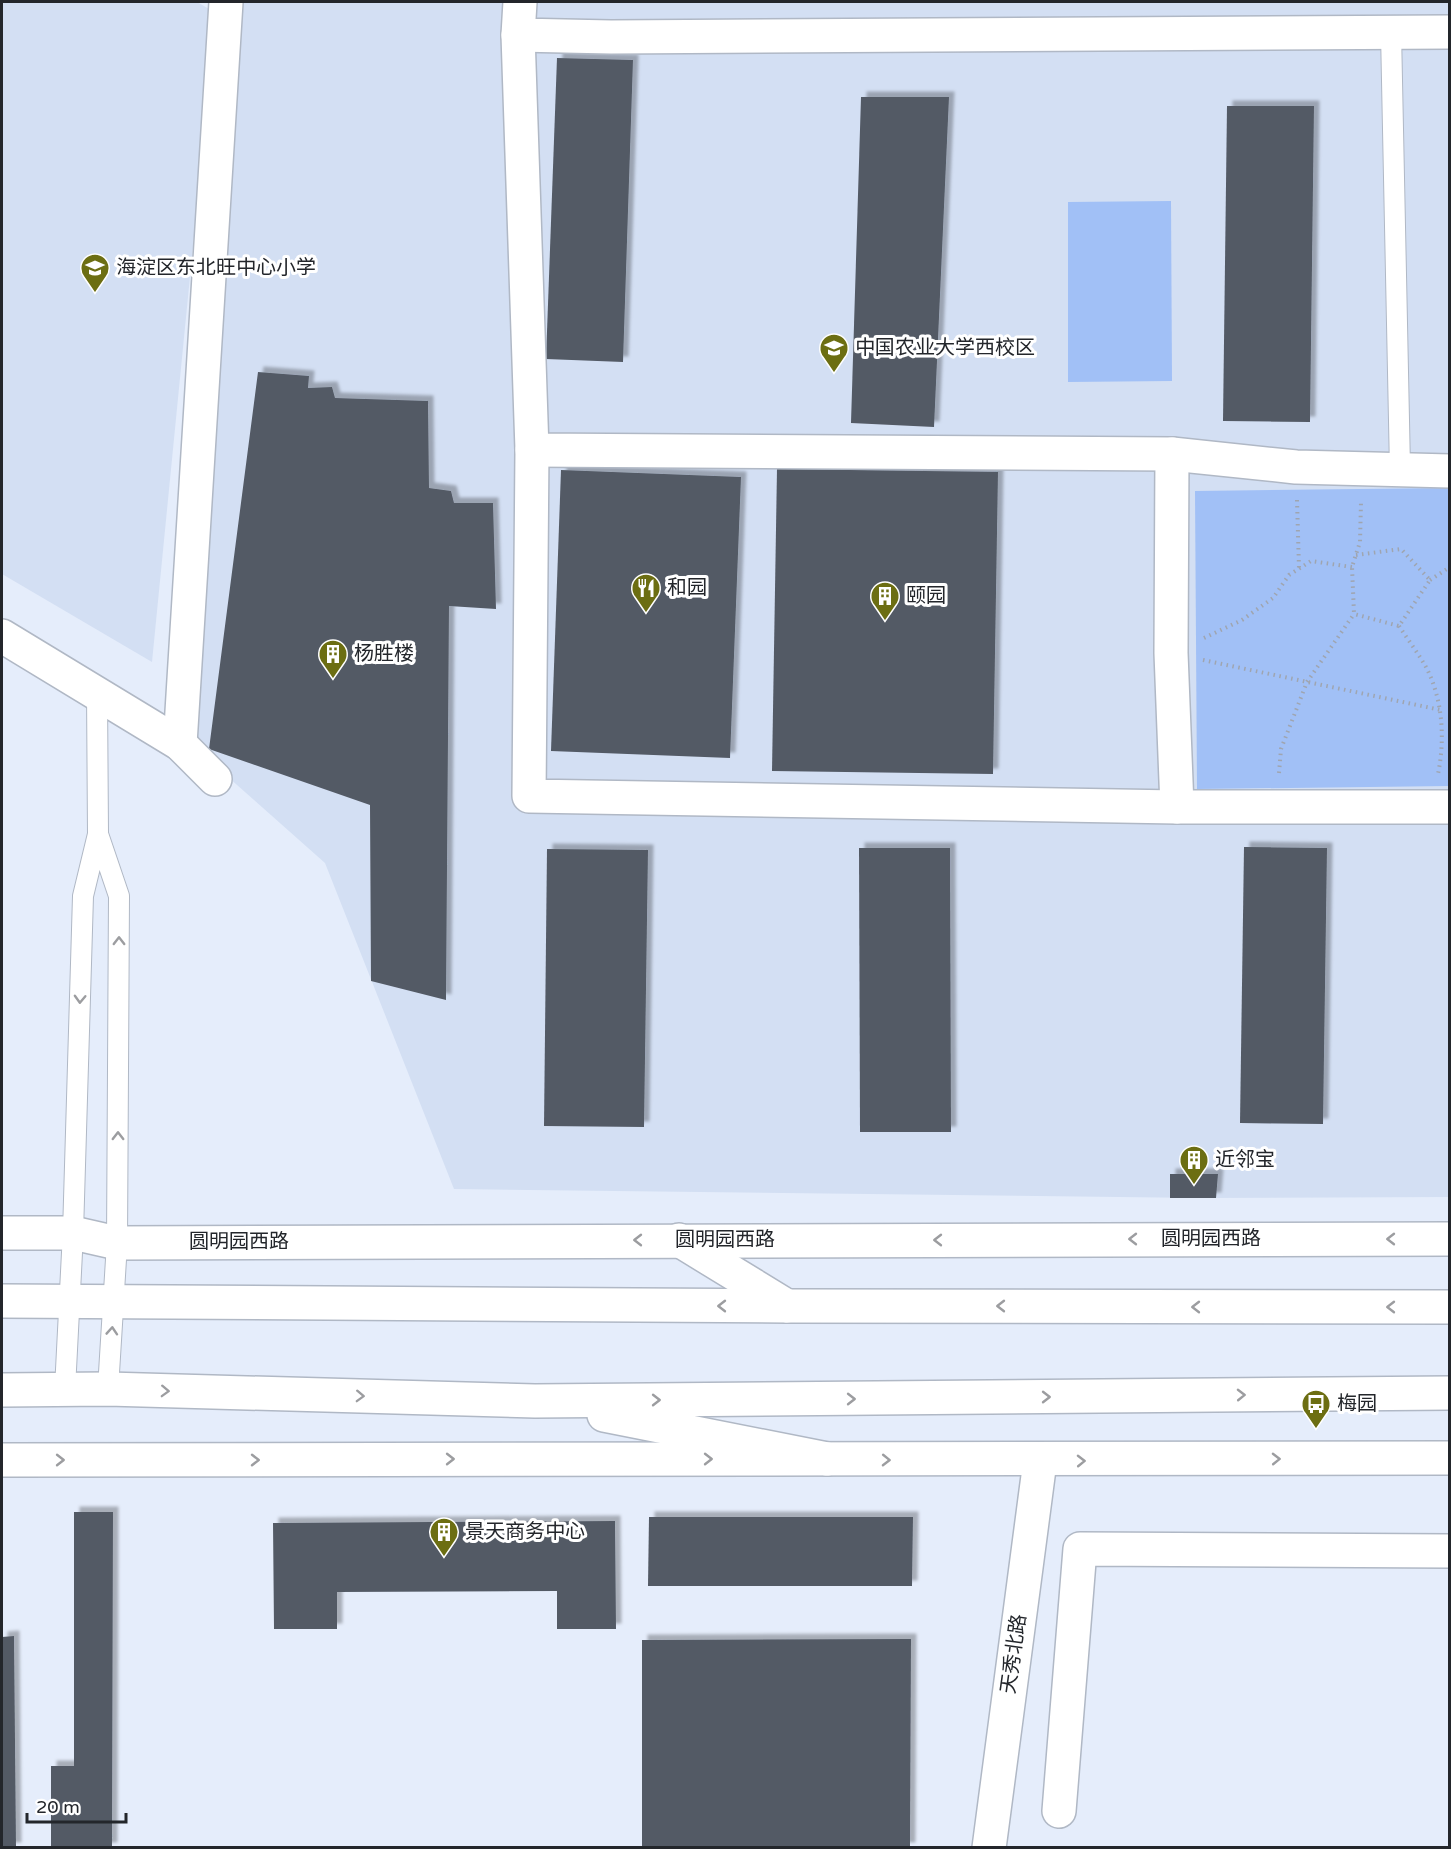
<svg xmlns="http://www.w3.org/2000/svg" width="1451" height="1849" font-family="'Varela Round','Noto Sans SC',sans-serif">
  <style>
    .built { fill: #d3dff3 }
    .green { fill: #a1c0f6 }
    .building { fill: #535a65; filter: url(#shadow) }
    .lines { fill: none; stroke-linecap: round; stroke-linejoin: round }
    .service-casing { stroke: #b0b8c5; stroke-width: 22 }
    .minor-casing { stroke: #b0b8c5; stroke-width: 36 }
    .tertiary-casing { stroke: #b0b8c5; stroke-width: 36 }
    .primary-casing { stroke: #b0b8c5; stroke-width: 36 }
    .path { stroke: #9fa5b0; stroke-width: 4; stroke-dasharray: 1.5 4.5; stroke-linecap: butt }
    .service { stroke: #fff; stroke-width: 20 }
    .minor { stroke: #fff; stroke-width: 33 }
    .tertiary { stroke: #fff; stroke-width: 33 }
    .primary { stroke: #fff; stroke-width: 33 }
    .oneway { stroke: #9c9da0 }
    .labels { text-anchor: middle; dominant-baseline: central; stroke-width: 6; stroke-linejoin: round; paint-order: stroke }
    .poi-label { font-size: 20px; fill: #23262b; stroke: #fff; text-anchor: start }
    .street-label { font-size: 20px; fill: #23262b; stroke: #fff }
  </style>
  <defs>
    <filter id="shadow"><feDropShadow dx="5.5" dy="-5.5" stdDeviation="1.5" flood-color="#0004"/></filter>
  </defs>
  <rect width="100%" height="100%" fill="#e5edfb"/>
  <g class="built">
    <path d="M2,2H197L216,13L152,662L2,574Z"/>
    <path d="M243,2H1449V1197L1201,1198L454,1189L325,863L193,746Z"/>
  </g>
  <g class="green">
    <path d="M1171,201L1172,381L1068,382V202Z"/>
    <path d="M1449,488V786L1197,789L1195,491Z"/>
  </g>
  <g class="building">
    <path d="M557,58L633,60L623,362L546,359Z"/>
    <path d="M861,97H949L934,427L851,423Z"/>
    <path d="M1227,106H1314L1310,422L1223,421Z"/>
    <path d="M258,372L309,376L308,388L332,387L335,398L428,401L429,488L451,491L454,503H493L496,609L449,606L446,1000L371,981L370,805L209,749Z"/>
    <path d="M777,469L998,472L993,774L772,771Z"/>
    <path d="M561,470L741,477L730,758L551,751Z"/>
    <path d="M1244,847L1327,848L1323,1124L1240,1123Z"/>
    <path d="M859,848H950L951,1132H860Z"/>
    <path d="M547,849L648,850L644,1127L544,1126Z"/>
    <path d="M1170,1174H1218L1216,1198H1170Z"/>
    <path d="M74,1512H113L112,1848H51V1766H74Z"/>
    <path d="M649,1517H913L912,1586H648Z"/>
    <path d="M615,1521L616,1629H557V1591L337,1592V1629H274L273,1523Z"/>
    <path d="M14,1636L16,1848H2V1637Z"/>
    <path d="M911,1639L910,1848H642V1640Z"/>
  </g>
  <g class="lines">
    <g class="service-casing">
      <g id="service">
        <path d="M1391,32L1400,469"/>
        <path d="M97,692L98,834"/>
        <path d="M65,1389L73,1233L83,896L98,834L119,896L117,1243L108,1389"/>
      </g>
    </g>
    <g class="minor-casing">
      <g id="minor">
        <path d="M520,2L518,35L611,37L1450,32"/>
        <path d="M518,35L532,450L1172,454L1296,467L1450,471"/>
        <path d="M532,450L529,796L1177,807H1450"/>
        <path d="M1172,454L1171,653L1177,807"/>
        <path d="M2,636L180,744L215,779"/>
        <path d="M180,744L226,2"/>
        <path d="M1059,1811L1080,1549L1450,1551"/>
        <path d="M989,1848L1040,1461"/>
      </g>
    </g>
    <g class="tertiary-casing">
      <g id="tertiary">
        <path d="M2,1233H73L117,1243L1450,1239"/>
        <path d="M2,1460C484,1459 967,1462 1450,1458"/>
      </g>
    </g>
    <g class="primary-casing">
      <g id="primary">
        <path d="M679,1240L787,1306"/>
        <path d="M2,1301L787,1306L1450,1307"/>
        <path d="M2,1390L108,1389L535,1401L1450,1393"/>
        <path d="M604,1415L827,1459"/>
      </g>
    </g>
    <g class="path">
      <path d="M1297,500L1299,568"/>
      <path d="M1356,555L1401,549L1430,580L1399,626L1354,614L1352,567L1360,542L1361,502"/>
      <path d="M1430,580L1450,567"/>
      <path d="M1399,626C1408,640 1419,654 1427,669C1443,701 1445,740 1438,774"/>
      <path d="M1204,638L1242,620L1273,598L1289,575L1311,561L1352,567"/>
      <path d="M1203,660L1441,710"/>
      <path d="M1279,773L1281,749L1307,682L1354,614"/>
    </g>
    <use href="#service" class="service"/>
    <use href="#minor" class="minor"/>
    <use href="#tertiary" class="tertiary"/>
    <use href="#primary" class="primary"/>
  </g>
  <defs><path id="oneway-chevron" d="M-2-3.5L2.5 0L-2 3.5" fill="none" stroke-width="1.6" stroke-linecap="round" stroke-linejoin="round" transform="scale(1.5)"/></defs>
  <g class="oneway">
    <use href="#oneway-chevron" transform="translate(119 941) rotate(-90)"/>
    <use href="#oneway-chevron" transform="translate(80 999) rotate(92)"/>
    <use href="#oneway-chevron" transform="translate(118 1136) rotate(-90)"/>
    <use href="#oneway-chevron" transform="translate(1133 1239) rotate(180)"/>
    <use href="#oneway-chevron" transform="translate(1391 1239) rotate(180)"/>
    <use href="#oneway-chevron" transform="translate(638 1240) rotate(180)"/>
    <use href="#oneway-chevron" transform="translate(938 1240) rotate(180)"/>
    <use href="#oneway-chevron" transform="translate(722 1306) rotate(-180)"/>
    <use href="#oneway-chevron" transform="translate(1001 1306) rotate(-180)"/>
    <use href="#oneway-chevron" transform="translate(1196 1307) rotate(-180)"/>
    <use href="#oneway-chevron" transform="translate(1391 1307) rotate(-180)"/>
    <use href="#oneway-chevron" transform="translate(112 1331) rotate(-86)"/>
    <use href="#oneway-chevron" transform="translate(165 1391) rotate(2)"/>
    <use href="#oneway-chevron" transform="translate(1241 1395) rotate(-1)"/>
    <use href="#oneway-chevron" transform="translate(360 1396) rotate(2)"/>
    <use href="#oneway-chevron" transform="translate(1046 1397)"/>
    <use href="#oneway-chevron" transform="translate(851 1399)"/>
    <use href="#oneway-chevron" transform="translate(656 1400)"/>
    <use href="#oneway-chevron" transform="translate(450 1459)"/>
    <use href="#oneway-chevron" transform="translate(708 1459)"/>
    <use href="#oneway-chevron" transform="translate(1276 1459) rotate(-1)"/>
    <use href="#oneway-chevron" transform="translate(60 1460)"/>
    <use href="#oneway-chevron" transform="translate(255 1460)"/>
    <use href="#oneway-chevron" transform="translate(886 1460) rotate(1)"/>
    <use href="#oneway-chevron" transform="translate(1081 1461) rotate(-1)"/>
  </g>
  <defs>
    <g id="school-pin" transform="scale(1.5)"><path d="M0 17L-7.5 6A9.5 9.5 0 1 1 7.5 6Z" fill="#6c6e12" stroke="#fff"/><path d="M0-5L7-2L0 1L-7-2ZM-4 1L0 2.5L4 1V4Q0 6-4 4Z" fill="#fff"/></g>
    <g id="university-pin" transform="scale(1.5)"><path d="M0 17L-7.5 6A9.5 9.5 0 1 1 7.5 6Z" fill="#6c6e12" stroke="#fff"/><path d="M0-5L7-2L0 1L-7-2ZM-4 1L0 2.5L4 1V4Q0 6-4 4Z" fill="#fff"/></g>
    <g id="restaurant-pin" transform="scale(1.5)"><path d="M0 17L-7.5 6A9.5 9.5 0 1 1 7.5 6Z" fill="#6c6e12" stroke="#fff"/><path d="M-5-6h1v4h1v-4h1v4h1v-4h1v5L-1.5 .5V6h-2V.5L-5-1ZM5-6V6H3V1.5H1.5Q1.5-4 5-6Z" fill="#fff"/></g>
    <g id="building-pin" transform="scale(1.5)"><path d="M0 17L-7.5 6A9.5 9.5 0 1 1 7.5 6Z" fill="#6c6e12" stroke="#fff"/><path d="M-4-6H4V6H1V3H-1V6H-4ZM-2.5-4.3h1.7v1.8h-1.7ZM.8-4.3h1.7v1.8H.8ZM-2.5-1h1.7V.8h-1.7ZM.8-1h1.7V.8H.8Z" fill="#fff"/></g>
    <g id="bus-pin" transform="scale(1.5)"><path d="M0 17L-7.5 6A9.5 9.5 0 1 1 7.5 6Z" fill="#6c6e12" stroke="#fff"/><path d="M-5-6H5V4H4V6H2V4H-2V6H-4V4H-5ZM-3.5-4V0h7V-4ZM-3.5 1.2v1.5H-2V1.2ZM2 1.2v1.5H3.5V1.2Z" fill="#fff"/></g>
  </defs>
  <g fill-rule="evenodd">
    <use href="#school-pin" x="95" y="268"/>
    <use href="#university-pin" x="834" y="348"/>
    <use href="#restaurant-pin" x="646" y="588"/>
    <use href="#building-pin" x="885" y="596"/>
    <use href="#building-pin" x="333" y="654"/>
    <use href="#building-pin" x="1194" y="1160"/>
    <use href="#bus-pin" x="1316" y="1404"/>
    <use href="#building-pin" x="444" y="1532"/>
  </g>
  <g class="labels">
    <g class="poi-label">
      <text x="116" y="268">海淀区东北旺中心小学</text>
      <text x="855" y="348">中国农业大学西校区</text>
      <text x="667" y="588">和园</text>
      <text x="906" y="596">颐园</text>
      <text x="354" y="654">杨胜楼</text>
      <text x="1215" y="1160">近邻宝</text>
      <text x="1337" y="1404">梅园</text>
      <text x="465" y="1532">景天商务中心</text>
    </g>
    <g class="street-label">
      <text x="1211" y="1239">圆明园西路</text>
      <text x="725" y="1240">圆明园西路</text>
      <text x="239" y="1242">圆明园西路</text>
      <text transform="translate(1014 1654) rotate(-82)">天秀北路</text>
    </g>
  </g>
  <rect width="1451" height="1849" fill="none" stroke="#23262b" stroke-width="6"/>
  <path d="M27 1813v9h99v-9" fill="none" stroke="#23262b" stroke-width="3"/>
  <text x="36" y="1813" font-size="18" fill="#23262b" stroke="#ffffff" stroke-width="4.5" paint-order="stroke">20 m</text>
</svg>
